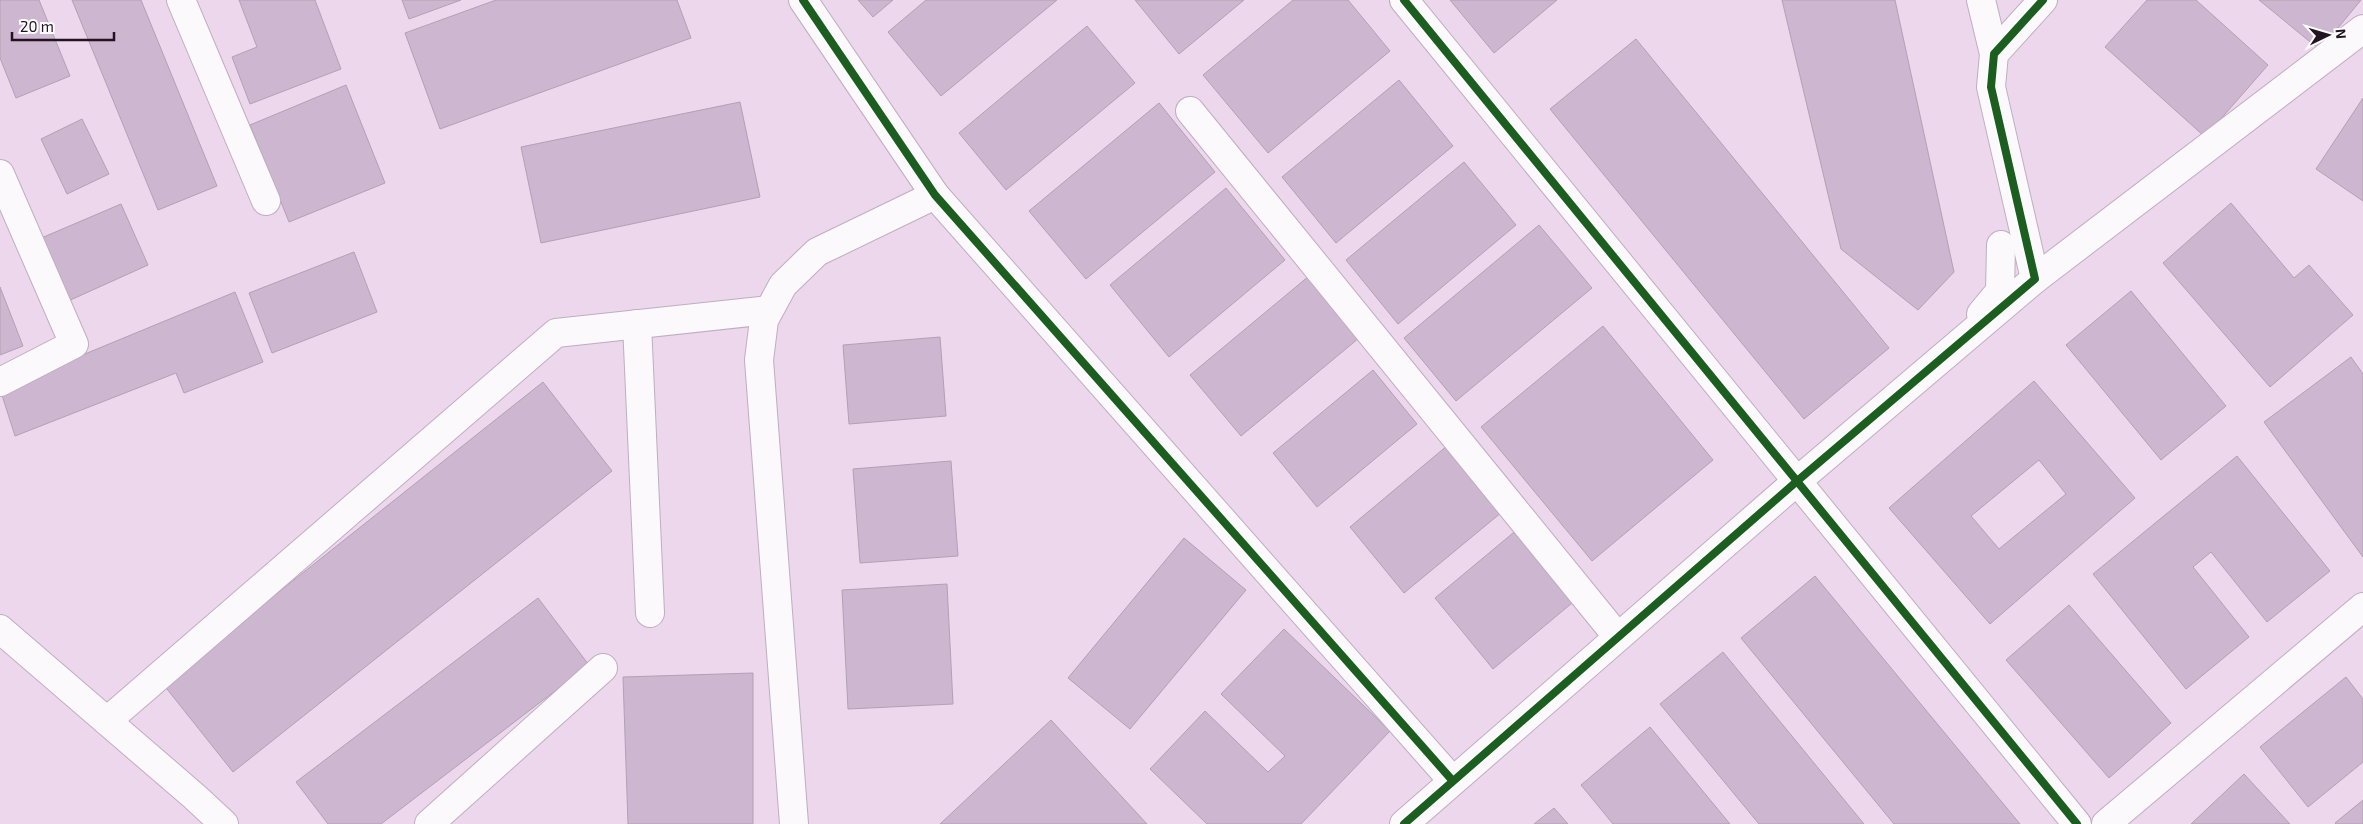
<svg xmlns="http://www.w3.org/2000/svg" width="2363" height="824" font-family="'Exo 2',sans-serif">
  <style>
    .building { fill: #cdb6cf; stroke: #b1a1b3; fill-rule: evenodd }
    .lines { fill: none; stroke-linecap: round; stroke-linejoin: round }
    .minor-casing { stroke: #beaebf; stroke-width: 30 }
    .minor { stroke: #fcf9fc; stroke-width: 28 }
    .cycleway-casing { stroke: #fdfdfd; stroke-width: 11 }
    .cycleway { stroke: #1b5e20; stroke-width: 8 }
  </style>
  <rect width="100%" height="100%" fill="#ecd7ed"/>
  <g class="building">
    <path d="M0,0H39L70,76L16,98L0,58Z"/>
    <path d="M72,0H141L217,186L158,210Z"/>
    <path d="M239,0H315L341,69L250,104L232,57L257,47Z"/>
    <path d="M402,0H461L409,19Z"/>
    <path d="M496,0H677L691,38L440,129L405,33Z"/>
    <path d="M858,0H893L873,17Z"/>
    <path d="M926,0H1057L941,96L888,32Z"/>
    <path d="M1135,0H1244L1179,54Z"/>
    <path d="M1293,0H1348L1390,51L1268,153L1203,75Z"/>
    <path d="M1450,0H1557L1494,53Z"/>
    <path d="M1782,0H1895L1954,272L1918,310L1841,249Z"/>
    <path d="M2147,0H2196L2268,65L2205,137L2105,47Z"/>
    <path d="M2259,0H2361L2320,50Z"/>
    <path d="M1087,26L1135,83L1006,190L959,133Z"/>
    <path d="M1636,39L1889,348L1804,419L1550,109Z"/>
    <path d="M1399,80L1453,146L1336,243L1282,177Z"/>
    <path d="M346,85L385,183L289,222L250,125Z"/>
    <path d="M2363,98V201L2316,169Z"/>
    <path d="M740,102L760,197L541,243L521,147Z"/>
    <path d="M1159,103L1215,172L1086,279L1029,211Z"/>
    <path d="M82,119L109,174L67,194L41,139Z"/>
    <path d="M1464,162L1516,225L1398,324L1346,260Z"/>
    <path d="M1226,188L1285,260L1169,357L1110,285Z"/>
    <path d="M2231,203L2294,278L2309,265L2353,315L2270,387L2163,263Z"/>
    <path d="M121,204L148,265L66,302L39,239Z"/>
    <path d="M1539,225L1592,288L1456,401L1404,338Z"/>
    <path d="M354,252L377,312L272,353L249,293Z"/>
    <path d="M1309,276L1359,338L1241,436L1190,375Z"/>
    <path d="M0,287L23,346L0,355Z"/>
    <path d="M2131,291L2226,406L2161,460L2066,345Z"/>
    <path d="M235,292L263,362L184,393L176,373L15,436L0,389Z"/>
    <path d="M1603,326L1713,460L1592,561L1481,427Z"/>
    <path d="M940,337L946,416L849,424L843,345Z"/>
    <path d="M2351,357L2363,374V557L2264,422Z"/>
    <path d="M1373,370L1417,424L1317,507L1273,453Z"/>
    <path d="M2034,381L2135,498L1990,624L1889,508ZM2039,460L2066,494L1999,549L1971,516Z"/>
    <path d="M543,382L612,471L233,772L163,684Z"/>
    <path d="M1448,445L1502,512L1404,593L1350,527Z"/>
    <path d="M2237,456L2330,571L2267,622L2211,552L2193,567L2249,637L2186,689L2093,574Z"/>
    <path d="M951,461L958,556L860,563L853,469Z"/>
    <path d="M1519,528L1578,598L1493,669L1435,598Z"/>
    <path d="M1184,538L1246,590L1130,729L1068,678Z"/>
    <path d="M1815,576L2020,824H1894L1741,638Z"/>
    <path d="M947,584L953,704L848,709L842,590Z"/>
    <path d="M538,598L589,665L381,824H328L296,782Z"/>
    <path d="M2069,605L2171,723L2109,778L2006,660Z"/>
    <path d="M1284,629L1390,731L1301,824H1207L1150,769L1205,711L1268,772L1285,756L1221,694Z"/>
    <path d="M1723,652L1864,824H1759L1660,704Z"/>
    <path d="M753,673V824H628L623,677Z"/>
    <path d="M2346,677L2363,699V762L2308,807L2260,747Z"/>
    <path d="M1051,720L1147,824H940Z"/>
    <path d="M1650,727L1730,824H1613L1581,785Z"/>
    <path d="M2244,774L2290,824H2191Z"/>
    <path d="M2363,800V824H2336L2335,823Z"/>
    <path d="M1554,808L1568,824H1534Z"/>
  </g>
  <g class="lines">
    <g class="minor-casing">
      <g id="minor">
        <path d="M181,0L266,201"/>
        <path d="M803,0L935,195L1452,780"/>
        <path d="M1404,0L2077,824"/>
        <path d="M1981,0L1994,54"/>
        <path d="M1190,111L1617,636"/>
        <path d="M0,174L74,344L0,382"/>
        <path d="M2035,279L2363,29"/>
        <path d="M1981,314L2000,291L2001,245"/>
        <path d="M637,324L650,613"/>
        <path d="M0,629L195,797L224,824"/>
        <path d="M107,721L556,333L769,310"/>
        <path d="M429,824L603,668"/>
        <path d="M794,824L759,360L764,320L783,285L817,252L935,195"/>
        <path d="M1404,824L1796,482L2035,279L1991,87L1994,54L2043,0"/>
        <path d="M2106,824L2363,607"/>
      </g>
    </g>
    <use href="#minor" class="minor"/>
    <g class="cycleway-casing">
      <g id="cycleway">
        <path d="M803,0L935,195L1452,780"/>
        <path d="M1404,0L2077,824"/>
        <path d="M1404,824L1796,482L2035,279L1991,87L1994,54L2043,0"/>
      </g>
    </g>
    <use href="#cycleway" class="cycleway"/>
  </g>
  <g transform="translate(2328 35) rotate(85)" stroke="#fdfdfd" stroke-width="4" paint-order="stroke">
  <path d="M0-4L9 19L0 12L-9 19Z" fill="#211322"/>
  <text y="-8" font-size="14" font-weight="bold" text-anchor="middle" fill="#211322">N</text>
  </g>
  <path d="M12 32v8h102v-8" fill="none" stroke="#211322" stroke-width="2.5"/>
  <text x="20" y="32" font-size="15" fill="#211322" stroke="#fdfdfd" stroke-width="4" paint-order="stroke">20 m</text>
</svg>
